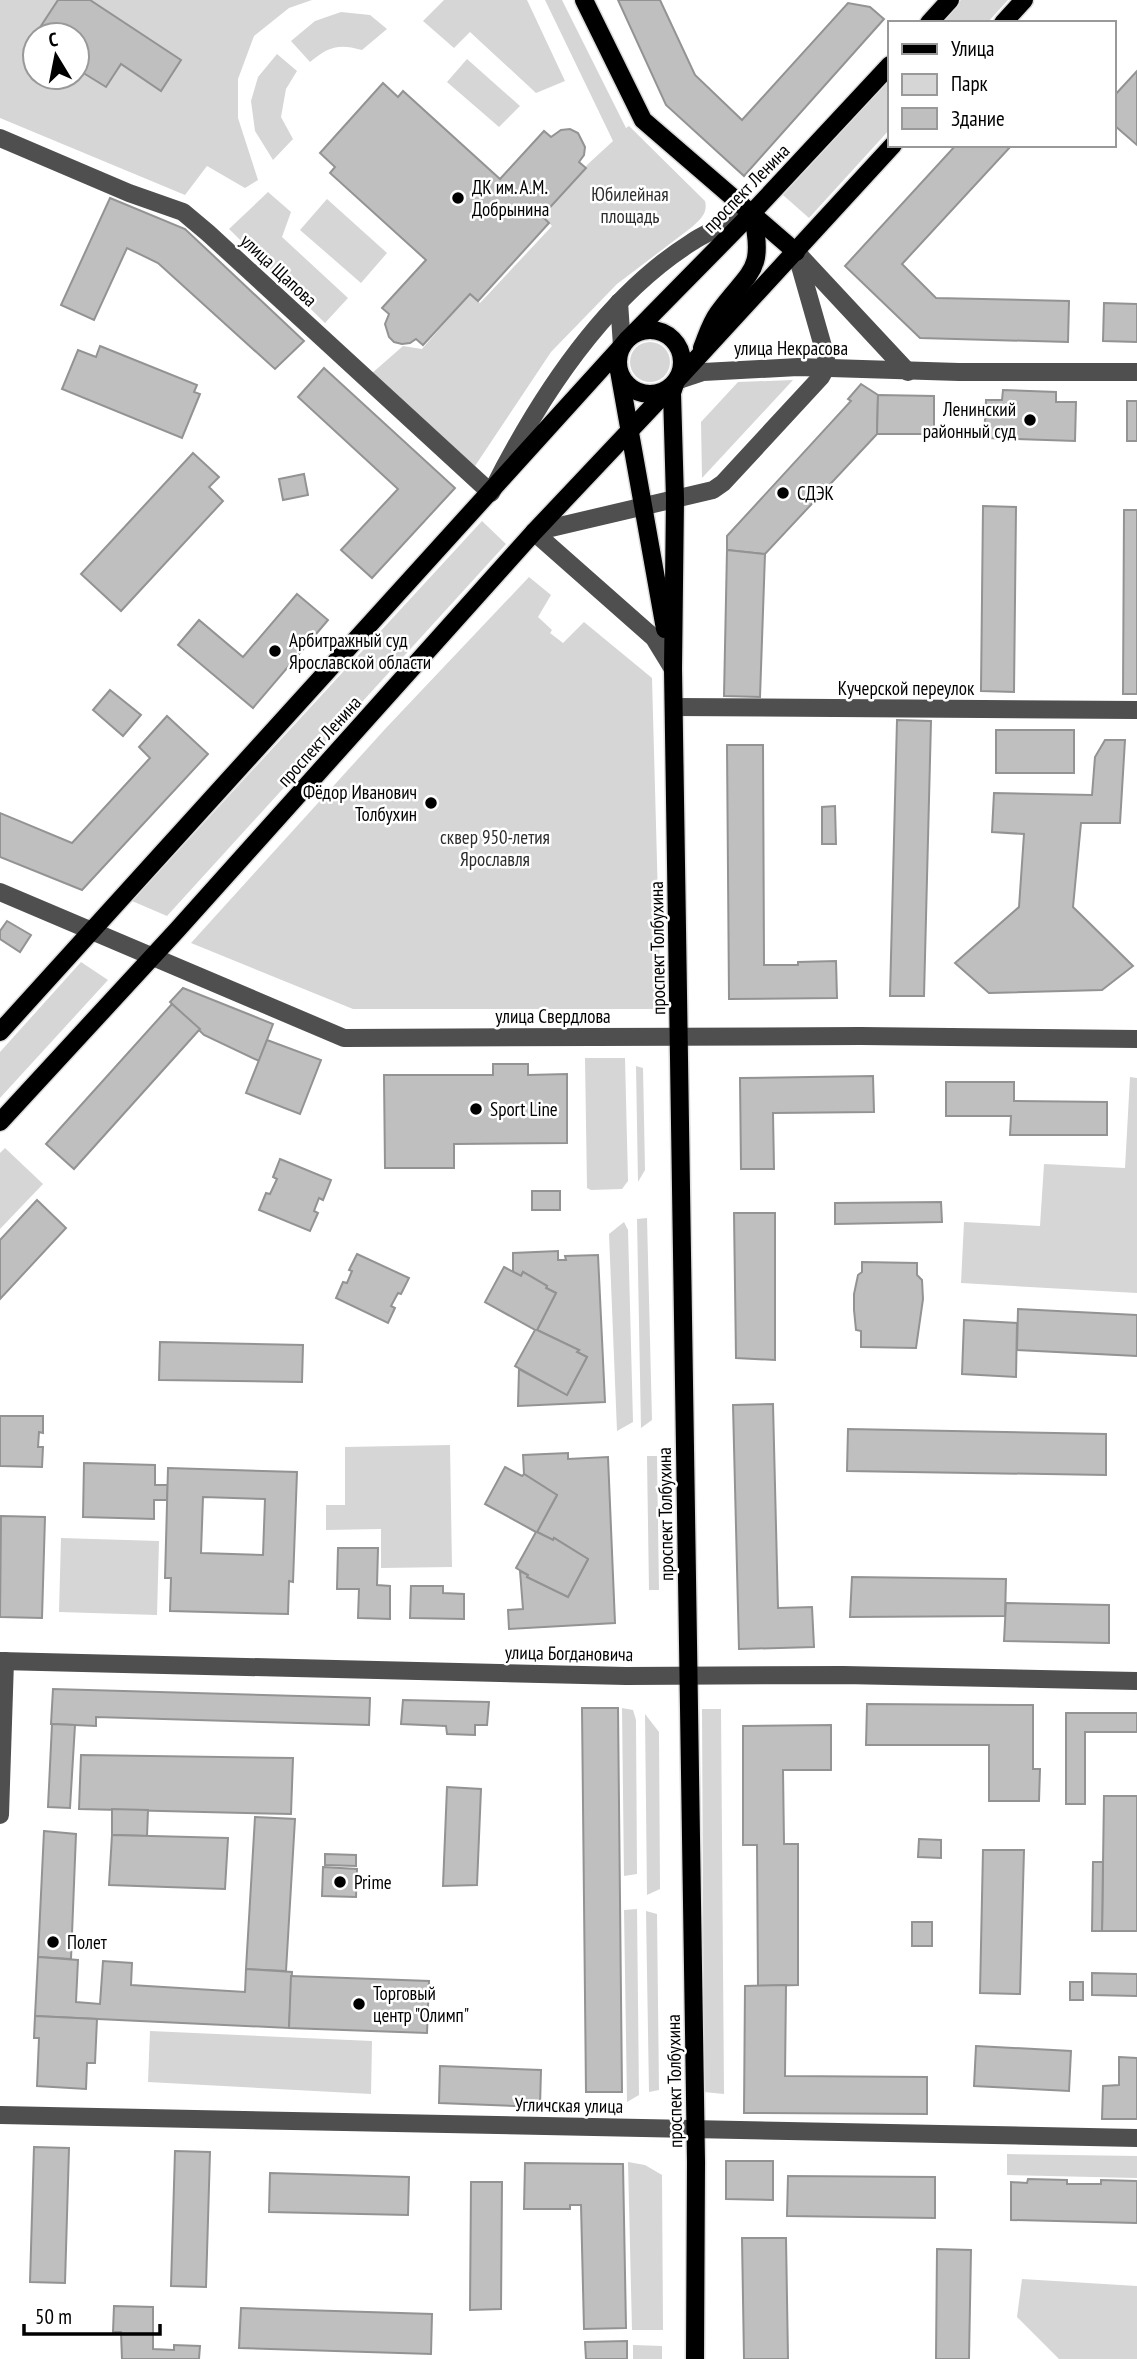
<svg xmlns="http://www.w3.org/2000/svg" width="1137" height="2359" font-family="'PT Sans Narrow',sans-serif">
  <style>
    .green { fill: #d6d6d6; fill-rule: evenodd }
    .building { fill: #bfbfbf; stroke: #939393; stroke-width: 2; fill-rule: evenodd }
    .lines { fill: none; stroke-linecap: round; stroke-linejoin: round }
    .major-casing { stroke: #dbdbdb; stroke-width: 21 }
    .minor { stroke: #4f4f4f; stroke-width: 18 }
    .major { stroke: #000; stroke-width: 18 }
    .poi-dot { fill: #000; stroke: #fff; stroke-width: 2.5 }
    .labels { text-anchor: middle; dominant-baseline: central; stroke-width: 5; stroke-linejoin: round; paint-order: stroke }
    .poi-label { font-size: 19px; fill: #000; stroke: #fff; text-anchor: start }
    .street-label { font-size: 19px; fill: #000; stroke: #fff }
    .park-label { font-size: 19px; fill: #2d2d2d; stroke: #fff }
  </style>
  <rect width="100%" height="100%" fill="#fff"/>
  <g class="green">
    <path d="M0,0H312L289,8L254,36L238,79V118L258,180L245,188L207,166L185,195L0,118ZM35,35H77V77H35Z"/>
    <path d="M444,0H527L565,81L536,93L470,32L454,48L423,21Z"/>
    <path d="M545,0H562L626,128L629,126L705,201C708,213 701,219 692,227L617,284L551,352L475,466L371,374L403,346L422,349L470,294L480,303L552,226L542,216L588,164L613,141Z"/>
    <path d="M961,0H1008L987,23H940Z"/>
    <path d="M341,12L370,15L387,29L362,50C338,43 328,47 310,62L291,41L315,21Z"/>
    <path d="M277,54L297,71L286,89L281,117L293,139L273,160L255,131L251,101L258,77Z"/>
    <path d="M467,59L520,106L499,127L447,82Z"/>
    <path d="M890,78V129L809,218L783,195Z"/>
    <path d="M268,192L291,212L282,237L348,298L325,323L229,229Z"/>
    <path d="M327,199L387,253L361,283L300,230Z"/>
    <circle cx="650" cy="362" r="20"/>
    <path d="M793,380L702,478L701,422L738,382Z"/>
    <path d="M482,521L506,544L167,916L132,901Z"/>
    <path d="M529,577L551,595L538,617L552,630L550,633L563,643L584,622L652,678L661,1009H353L191,943L386,728Z"/>
    <path d="M81,962L108,980L0,1098V1052Z"/>
    <path d="M585,1058H625L628,1181L622,1189L591,1190L587,1188Z"/>
    <path d="M636,1066L643,1068L645,1170L638,1182Z"/>
    <path d="M1130,1077L1137,1078V1293L961,1283L964,1222L1040,1226L1044,1164L1125,1168Z"/>
    <path d="M5,1148L43,1184L0,1229V1153Z"/>
    <path d="M647,1218L652,1420L641,1428L637,1219Z"/>
    <path d="M624,1222L628,1230L633,1422L617,1431L609,1234Z"/>
    <path d="M450,1445L452,1567L381,1568V1529L326,1530V1505H345V1447Z"/>
    <path d="M647,1456H657L659,1590H649Z"/>
    <path d="M61,1538L159,1541L157,1615L59,1612Z"/>
    <path d="M622,1708L633,1710L636,1720L637,1874L624,1876Z"/>
    <path d="M702,1709H721L724,2094L704,2092Z"/>
    <path d="M645,1714L659,1732L660,1889L647,1895Z"/>
    <path d="M637,1909L639,2095L627,2102L624,1910Z"/>
    <path d="M646,1911L657,1914L659,2090L649,2092Z"/>
    <path d="M150,2031L372,2041L371,2094L148,2082Z"/>
    <path d="M1007,2154L1137,2156V2178L1007,2175Z"/>
    <path d="M628,2162L645,2165L662,2175L663,2330H632Z"/>
    <path d="M1022,2279L1137,2286V2359H1059L1017,2317Z"/>
    <path d="M633,2345L662,2346V2359H633Z"/>
  </g>
  <g class="building">
    <path d="M58,0H90L181,60L161,91L121,64L106,87L77,69V35H35Z"/>
    <path d="M618,0H660L695,75L742,120L848,3L870,7L884,19L744,176L666,105Z"/>
    <path d="M1137,71V145L1114,125V96Z"/>
    <path d="M383,83L398,97L403,91L500,179L544,131L551,137L561,130L570,129L578,133L585,147L584,155L579,162L586,168L542,216L549,223L478,301L470,294L423,345L416,339L410,343L402,344L394,342L389,337L385,324L389,314L382,308L426,260L330,173L335,167L320,153Z"/>
    <path d="M956,145H1012L902,264L936,298L1069,301L1068,342L920,338L845,266Z"/>
    <path d="M110,198L185,229L304,341L275,369L158,263L127,248L94,320L61,305Z"/>
    <path d="M1104,303L1137,304V342L1103,341Z"/>
    <path d="M100,346L197,385L194,392L200,394L182,438L62,389L78,350L96,357Z"/>
    <path d="M324,368L455,488L372,578L341,550L398,489L298,397Z"/>
    <path d="M861,384L878,395L877,434L765,554L727,550V536L851,401L848,399Z"/>
    <path d="M1003,390L1056,392V402H1076L1075,441L984,438L986,400H1002Z"/>
    <path d="M878,395L934,396V434H877Z"/>
    <rect x="1127" y="401" width="10" height="40"/>
    <path d="M193,453L219,477L209,487L223,501L121,611L81,574Z"/>
    <path d="M304,474L308,495L283,500L279,479Z"/>
    <path d="M983,506L1016,507L1014,692L981,691Z"/>
    <path d="M1124,510H1137V694H1123Z"/>
    <path d="M727,550L765,554L760,697L724,696Z"/>
    <path d="M297,594L328,620L253,708L178,645L199,620L243,657Z"/>
    <path d="M110,690L141,715L123,736L93,710Z"/>
    <path d="M167,716L208,754L82,890L0,857V813L72,843L150,758L139,747Z"/>
    <path d="M897,720L931,721L924,996H890Z"/>
    <rect x="996" y="730" width="78" height="43"/>
    <path d="M1105,740H1125L1120,823H1081L1073,907L1133,966L1102,990L989,993L955,963L1019,907L1024,834L992,832L994,793L1092,795L1095,757Z"/>
    <path d="M727,745H763L764,965H798V962L836,961L837,998L729,999Z"/>
    <path d="M835,806L836,844H822V807Z"/>
    <path d="M7,921L31,935L20,952L0,939V931Z"/>
    <path d="M183,988L273,1024L259,1061L204,1035L170,1002Z"/>
    <path d="M172,1004L200,1029L74,1169L46,1144Z"/>
    <path d="M267,1040L321,1060L300,1114L246,1093Z"/>
    <path d="M493,1064H528V1075L567,1074V1143L454,1144V1168H385L384,1075H493Z"/>
    <path d="M873,1076L874,1112L773,1113L774,1169H741L740,1078Z"/>
    <path d="M946,1082H1014V1101L1107,1102V1135H1010L1011,1116H946Z"/>
    <path d="M280,1159L331,1180L323,1200L319,1198L314,1211L318,1213L310,1231L259,1210L266,1193L270,1194L277,1179L273,1177Z"/>
    <rect x="532" y="1191" width="28" height="19"/>
    <path d="M37,1200L66,1228L0,1299V1240Z"/>
    <path d="M941,1202L942,1222L835,1224V1203Z"/>
    <path d="M734,1213H775V1360L736,1358Z"/>
    <path d="M558,1251V1260H566L565,1256L598,1255L605,1402L518,1406L519,1369L567,1395L587,1357L577,1352L579,1350L537,1330L556,1293L546,1288L547,1286L523,1272L521,1276L513,1272V1253Z"/>
    <path d="M357,1254L409,1278L401,1294L398,1293L391,1306L395,1308L388,1323L336,1298L343,1282L347,1283L352,1271L349,1270Z"/>
    <path d="M862,1262L917,1263V1275L922,1280L923,1299L916,1348L861,1347V1331L856,1330L854,1310V1294L858,1275L862,1272Z"/>
    <path d="M504,1267L521,1276L523,1272L547,1286L546,1288L556,1293L537,1330L579,1350L577,1352L587,1357L567,1395L515,1366L535,1330L485,1302Z"/>
    <path d="M1018,1309L1137,1315V1356L1017,1350Z"/>
    <path d="M964,1320L1017,1323L1016,1377L962,1374Z"/>
    <path d="M160,1342L303,1345L302,1382L159,1380Z"/>
    <path d="M773,1404L778,1608L812,1607L814,1647L739,1649L733,1405Z"/>
    <path d="M0,1416H43V1433L39,1432L38,1447H43L42,1467L0,1466Z"/>
    <path d="M848,1429L1106,1434V1475L847,1471Z"/>
    <path d="M568,1453V1459L608,1457L615,1623L509,1629L508,1610L523,1609L520,1571L528,1575L527,1577L568,1597L588,1559L554,1538L553,1540L537,1532L557,1495L524,1474L523,1455Z"/>
    <path d="M84,1463L155,1465V1485H168L167,1500H154V1519L83,1517Z"/>
    <path d="M505,1467L522,1476L524,1474L557,1495L537,1532L553,1540L554,1538L588,1559L568,1597L527,1577L528,1575L516,1568L536,1532L485,1504Z"/>
    <path d="M168,1468L297,1472L293,1582L289,1581L288,1614L170,1611L171,1578H165ZM203,1497L265,1499L263,1555L201,1553Z"/>
    <path d="M1,1516L45,1517L42,1618L0,1617Z"/>
    <path d="M338,1548H378L377,1585L390,1586V1619L358,1618L359,1589H337Z"/>
    <path d="M852,1577L1006,1579L1005,1616L850,1617Z"/>
    <path d="M411,1586H443V1593L464,1594V1619L410,1618Z"/>
    <path d="M1006,1603L1109,1605V1643L1004,1641Z"/>
    <path d="M53,1689L370,1698L369,1725L96,1717V1726L51,1724Z"/>
    <path d="M403,1700L489,1702L487,1725H475V1735L447,1734L446,1726L401,1724Z"/>
    <path d="M867,1704L1033,1705V1769H1040L1039,1801H989V1745H866Z"/>
    <path d="M582,1708H618L622,2092H586Z"/>
    <path d="M1066,1713H1137V1732H1085V1804H1066Z"/>
    <path d="M52,1724L75,1725L70,1808L48,1807Z"/>
    <path d="M831,1725V1770H783L784,1844H798V1985L758,1986L757,1845H743V1726Z"/>
    <path d="M81,1755L293,1758L291,1814L79,1809Z"/>
    <path d="M447,1787L481,1789L477,1885L443,1886Z"/>
    <path d="M1104,1796H1137V1931H1102Z"/>
    <path d="M112,1809L148,1810L147,1836L112,1835Z"/>
    <path d="M255,1817L295,1819L286,1971L246,1969Z"/>
    <path d="M44,1831L76,1834L71,1959L38,1957Z"/>
    <path d="M112,1835L228,1838L225,1889L109,1885Z"/>
    <path d="M919,1839L941,1840V1858L918,1857Z"/>
    <path d="M983,1850H1024L1020,1994L980,1993Z"/>
    <path d="M325,1854L356,1855V1866L325,1865Z"/>
    <path d="M1093,1862H1103L1102,1931H1092Z"/>
    <path d="M323,1867L357,1869L356,1897L322,1896Z"/>
    <rect x="912" y="1922" width="20" height="24"/>
    <path d="M38,1957L78,1960L76,2002L100,2004L103,1961L132,1963L131,1985L245,1992L246,1969L292,1972L289,2028L35,2016Z"/>
    <path d="M1092,1973L1137,1974V1996L1092,1995Z"/>
    <path d="M291,1976L429,1981L427,2033L289,2028Z"/>
    <rect x="1070" y="1982" width="13" height="18"/>
    <path d="M786,1985L785,2076L927,2077V2114L744,2113L745,1986Z"/>
    <path d="M35,2016L97,2019L95,2063H87L86,2089L37,2086L39,2038H34Z"/>
    <path d="M976,2046L1071,2051L1069,2091L974,2086Z"/>
    <path d="M1119,2057L1137,2058V2119H1102L1103,2086L1119,2085Z"/>
    <path d="M440,2066L541,2070L540,2107L439,2103Z"/>
    <path d="M34,2147L69,2148L65,2283L30,2282Z"/>
    <path d="M175,2151L210,2152L206,2287L171,2286Z"/>
    <path d="M726,2161H773V2200L726,2199Z"/>
    <path d="M525,2163L623,2164L626,2328L584,2329L581,2205H570V2209H524Z"/>
    <path d="M270,2173L409,2177L408,2215L269,2212Z"/>
    <path d="M788,2176L935,2177V2218L787,2216Z"/>
    <path d="M1028,2179L1067,2180V2184H1101V2180L1137,2181V2223L1011,2220V2182L1027,2183Z"/>
    <path d="M471,2182H502L501,2309L470,2310Z"/>
    <path d="M742,2238H786L788,2359H744Z"/>
    <path d="M937,2249L971,2250L969,2359H936Z"/>
    <path d="M114,2306L153,2307V2349L174,2350V2345L200,2346L199,2359H122L121,2332H113Z"/>
    <path d="M241,2308L432,2314L431,2354L239,2348Z"/>
    <path d="M627,2341V2359H586L585,2342Z"/>
  </g>
  <g class="lines">
    <g class="major-casing">
      <g id="major">
        <path d="M584,0L643,120L796,252"/>
        <path d="M929,23L950,0"/>
        <path d="M1003,23L1024,0"/>
        <circle cx="650" cy="362" r="32"/>
        <path d="M630,337L752,213L890,65"/>
        <path d="M702,348C707,336 710,324 718,313C749,270 766,273 752,213"/>
        <path d="M619,371L665,629"/>
        <path d="M0,1032L622,346"/>
        <path d="M0,1122L178,929L534,532L670,388"/>
        <path d="M695,2359L696,2162L673,669L675,499L672,393L676,381L893,145"/>
      </g>
    </g>
    <g class="minor">
      <path d="M0,138L129,193L183,212L208,233L491,493C537,401 603,298 692,242C710,230 731,223 750,214"/>
      <path d="M798,254L908,372"/>
      <path d="M619,302L622,346"/>
      <path d="M676,381L703,372L798,367L959,372H1137"/>
      <path d="M534,532L713,490L723,483L821,377L826,368V357L796,252"/>
      <path d="M534,532L654,638L673,669"/>
      <path d="M674,707L1137,710"/>
      <path d="M0,892L344,1038L861,1036L1137,1039"/>
      <path d="M0,1661L626,1676L843,1675L1137,1681"/>
      <path d="M0,1815L5,1661"/>
      <path d="M0,2115L1137,2138"/>
    </g>
    <use href="#major" class="major"/>
  </g>
  <g class="poi-dot">
    <circle cx="458" cy="198" r="7"/>
    <circle cx="1030" cy="420" r="7"/>
    <circle cx="783" cy="493" r="7"/>
    <circle cx="275" cy="651" r="7"/>
    <circle cx="431" cy="803" r="7"/>
    <circle cx="476" cy="1109" r="7"/>
    <circle cx="340" cy="1882" r="7"/>
    <circle cx="53" cy="1942" r="7"/>
    <circle cx="359" cy="2004" r="7"/>
  </g>
  <g class="labels">
    <g class="poi-label">
      <text x="472" y="187">ДК им. А.М.<tspan x="472" dy="22">Добрынина</tspan></text>
      <text x="1016" y="409" text-anchor="end">Ленинский<tspan x="1016" dy="22">районный суд</tspan></text>
      <text x="797" y="493">СДЭК</text>
      <text x="289" y="640">Арбитражный суд<tspan x="289" dy="22">Ярославской области</tspan></text>
      <text x="417" y="792" text-anchor="end">Фёдор Иванович<tspan x="417" dy="22">Толбухин</tspan></text>
      <text x="490" y="1109">Sport Line</text>
      <text x="354" y="1882">Prime</text>
      <text x="67" y="1942">Полет</text>
      <text x="373" y="1993">Торговый<tspan x="373" dy="22">центр "Олимп"</tspan></text>
    </g>
    <g class="street-label">
      <text transform="translate(746 188) rotate(-46)">проспект Ленина</text>
      <text transform="translate(279 270) rotate(43)">улица Щапова</text>
      <text x="791" y="348">улица Некрасова</text>
      <text x="906" y="688">Кучерской переулок</text>
      <text transform="translate(319 741) rotate(-48)">проспект Ленина</text>
      <text transform="translate(657 948) rotate(-91)">проспект Толбухина</text>
      <text x="553" y="1016">улица Свердлова</text>
      <text transform="translate(665 1514) rotate(-91)">проспект Толбухина</text>
      <text transform="translate(569 1653) rotate(1)">улица Богдановича</text>
      <text transform="translate(674 2081) rotate(-91)">проспект Толбухина</text>
      <text transform="translate(569 2105) rotate(1)">Угличская улица</text>
    </g>
    <g class="park-label">
      <text x="630" y="194">Юбилейная<tspan x="630" dy="22">площадь</tspan></text>
      <text x="495" y="837">сквер 950-летия<tspan x="495" dy="22">Ярославля</tspan></text>
    </g>
  </g>
  <rect x="888" y="21" width="228" height="126" fill="#ffffff" stroke="#999999" stroke-width="2"/>
  <rect x="902" y="44" width="35" height="10" fill="#000000" stroke="#999999" stroke-width="2"/>
  <text x="951" y="56" font-size="21" fill="#000000">Улица</text>
  <rect x="902" y="74" width="35" height="21" fill="#d6d6d6" stroke="#999999" stroke-width="2"/>
  <text x="951" y="91" font-size="21" fill="#000000">Парк</text>
  <rect x="902" y="108" width="35" height="21" fill="#bfbfbf" stroke="#999999" stroke-width="2"/>
  <text x="951" y="126" font-size="21" fill="#000000">Здание</text>
  <g transform="translate(56 56) rotate(350)"><circle r="33" fill="#ffffff" stroke="#999999" stroke-width="2"/>
  <path d="M0-5L12 26L0 18L-12 26Z" fill="#000000"/>
  <text y="-10" font-size="19" font-weight="bold" text-anchor="middle" fill="#000000">С</text>
  </g>
  <path d="M24 2324v10h136v-10" fill="none" stroke="#000000" stroke-width="3.5"/>
  <text x="35" y="2324" font-size="21" fill="#000000" stroke="#ffffff" stroke-width="5" paint-order="stroke">50 m</text>
</svg>
